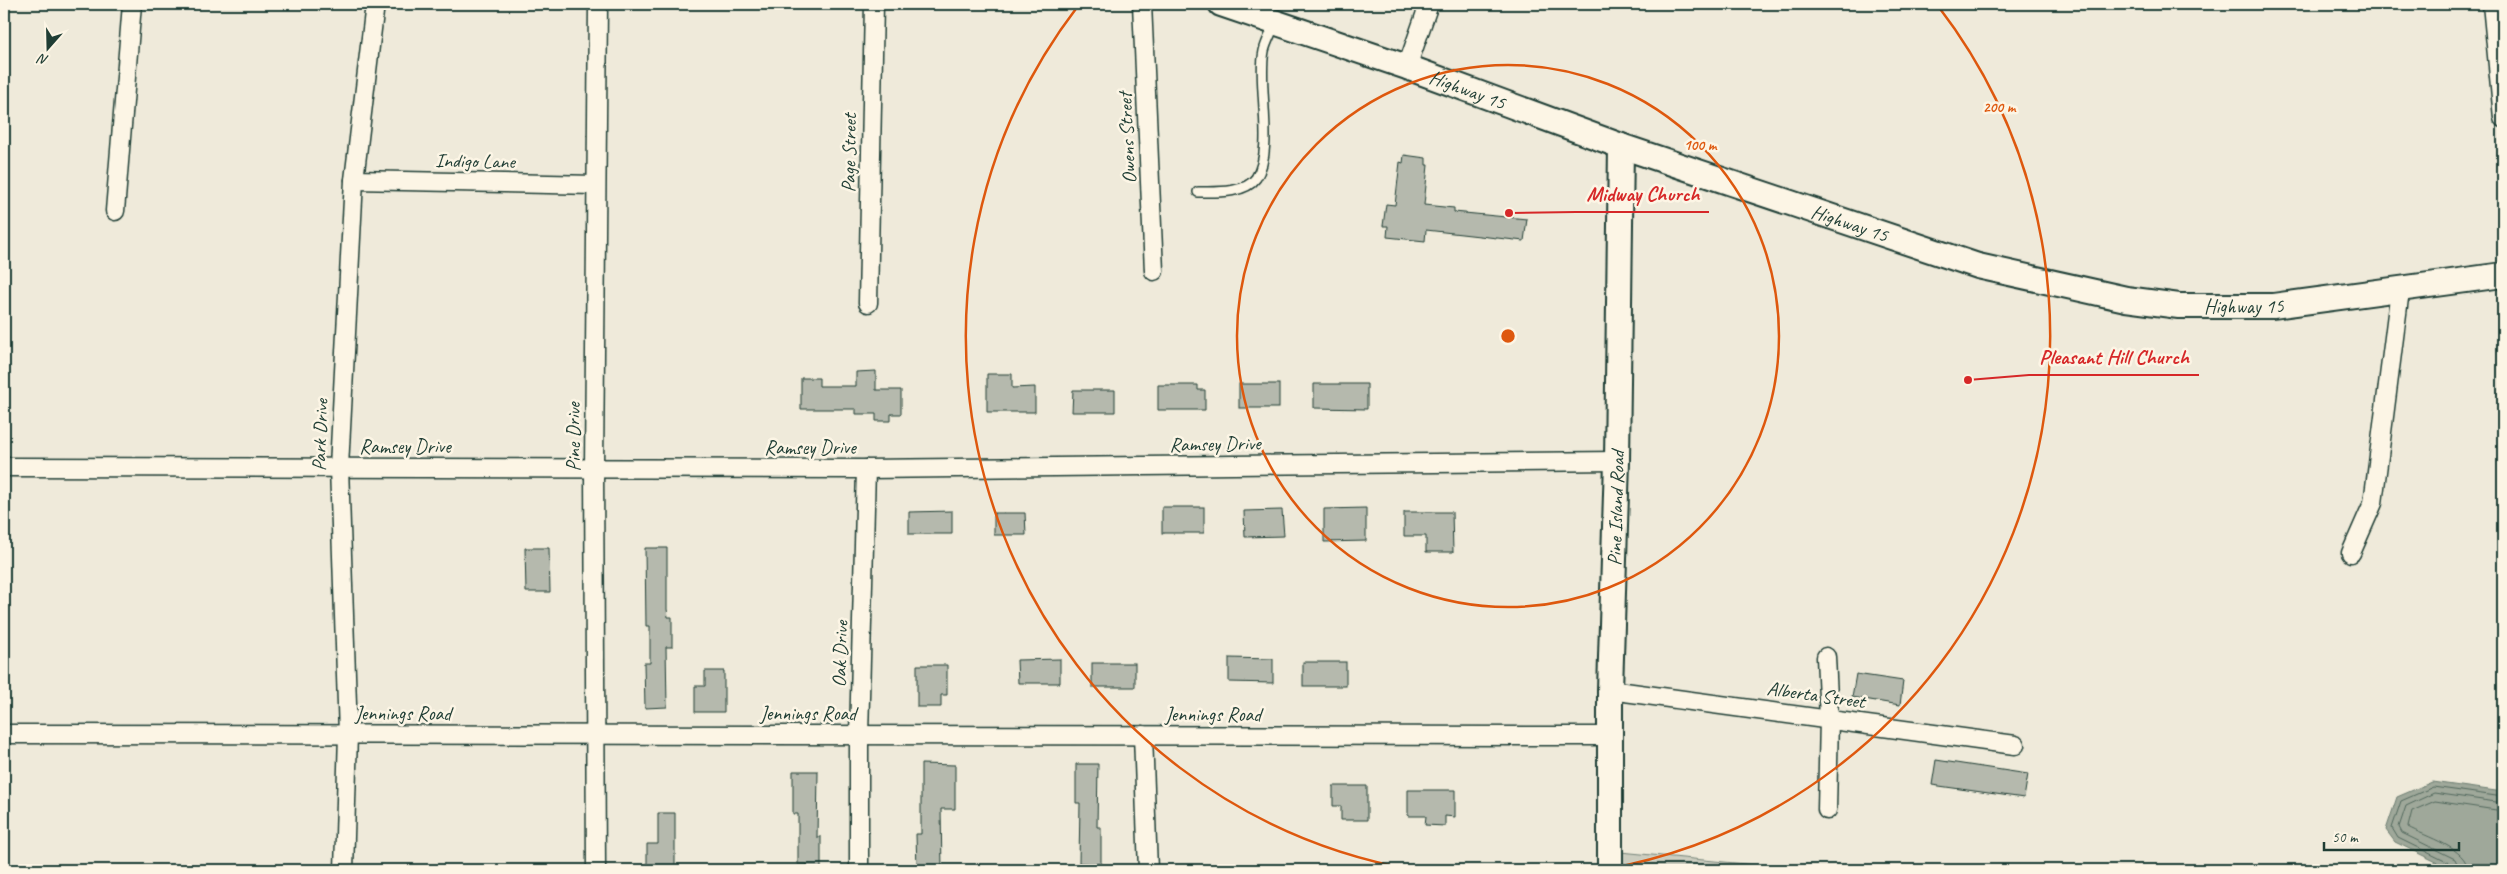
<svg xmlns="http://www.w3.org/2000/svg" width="2507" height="874" font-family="Caveat,sans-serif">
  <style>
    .green { fill: #cccdbf; stroke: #76857a }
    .water { fill: #9fa89a; stroke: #6c7d71 }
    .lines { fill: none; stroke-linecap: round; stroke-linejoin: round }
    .shore { stroke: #52685d; stroke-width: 1 }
    .building { fill: #b5b9ad; stroke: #1f3d34 }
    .lane-casing { stroke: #1f3d34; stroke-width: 12 }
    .street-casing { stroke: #1f3d34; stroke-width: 21 }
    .secondary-casing { stroke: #1f3d34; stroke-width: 28 }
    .lane { stroke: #fcf5e5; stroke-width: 9 }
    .street { stroke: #fcf5e5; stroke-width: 18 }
    .secondary { stroke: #fcf5e5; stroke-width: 24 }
    .ring { fill: none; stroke: #de580e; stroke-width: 2.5 }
    .labels { text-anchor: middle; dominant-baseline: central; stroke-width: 5; stroke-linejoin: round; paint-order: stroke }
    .street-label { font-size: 20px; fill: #1f3d34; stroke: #fcf5e5 }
    .centre { fill: #de580e; stroke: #fcf5e5; stroke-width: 2.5 }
    .ring-label { font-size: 15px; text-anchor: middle; font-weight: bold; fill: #de580e; stroke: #fcf5e5; stroke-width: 5; stroke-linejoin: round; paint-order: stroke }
    .leader { fill: none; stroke: #d62828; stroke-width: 2 }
    .callout-dot { fill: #d62828; stroke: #fcf5e5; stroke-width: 2 }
    .callout-label { font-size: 21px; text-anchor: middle; font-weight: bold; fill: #d62828; stroke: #fcf5e5; stroke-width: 5; stroke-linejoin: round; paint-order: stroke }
  </style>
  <rect width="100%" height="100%" fill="#efeada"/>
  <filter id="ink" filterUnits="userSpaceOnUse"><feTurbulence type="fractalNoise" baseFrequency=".02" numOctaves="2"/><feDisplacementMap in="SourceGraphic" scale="10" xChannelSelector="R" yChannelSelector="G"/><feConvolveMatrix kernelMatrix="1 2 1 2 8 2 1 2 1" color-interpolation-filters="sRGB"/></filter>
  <g filter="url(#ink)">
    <path class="green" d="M1610,851L1808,870H1610Z"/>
    <path class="water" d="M2432,782L2503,792V870H2453L2395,842L2386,830L2397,797Z"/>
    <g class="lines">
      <g class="shore">
        <path d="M2454,870L2451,864L2398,838L2392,828L2401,801L2433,787L2503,797"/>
        <path d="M2460,870L2455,859L2402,833L2399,827L2406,806L2434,793L2503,803"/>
        <path d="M2468,870C2467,848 2426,837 2408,827L2412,811L2435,801L2503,811"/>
      </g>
    </g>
    <g class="building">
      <path d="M1404,155L1426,158V165H1428L1424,205L1454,208V212L1527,219L1524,241L1426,230L1425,241L1387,237L1388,226H1383L1386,204L1395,205L1400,162L1403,163Z"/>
      <path d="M876,371V390H901V414H891V421H876V414H856V409H801V378H819V386H856V372Z"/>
      <path d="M987,374H1012V388L1035,387V412H987Z"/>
      <rect x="1239" y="384" width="40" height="24"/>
      <path d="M1314,384H1367V409L1314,408Z"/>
      <path d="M1158,385H1198V390H1205V410H1158Z"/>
      <path d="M1073,390H1115V412H1072Z"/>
      <rect x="1162" y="507" width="42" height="26"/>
      <path d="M1366,508V541L1324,542V509Z"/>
      <path d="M1282,510L1284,536L1245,537L1244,511Z"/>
      <path d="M952,511V534H909V512Z"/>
      <path d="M1404,512H1452L1453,552H1426V536H1404Z"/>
      <path d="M994,513H1025L1026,535H994Z"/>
      <path d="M525,548H549L550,592H526Z"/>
      <path d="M645,548H667V609L668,617H672V647H666L667,707L645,708L644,663H650V626H646Z"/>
      <path d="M1229,658L1273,659V683L1229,682Z"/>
      <path d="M1060,659V683H1018L1017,660Z"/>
      <rect x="1303" y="662" width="43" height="24"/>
      <rect x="1092" y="663" width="43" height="24"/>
      <path d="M917,665H947V695H941V707H917Z"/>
      <path d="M705,671H724V712H695V686H705Z"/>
      <path d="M1856,674L1903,681L1900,705L1852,697Z"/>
      <path d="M1936,760L2028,774L2024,798L1932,785Z"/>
      <path d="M921,764L955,765V809H941L942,870H917L916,834H921Z"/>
      <path d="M1076,764H1098L1097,827H1101V864L1079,863L1080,803H1076Z"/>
      <path d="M793,771H818L817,837H821V870H807V864H798V814H793Z"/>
      <path d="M1333,786H1367V820H1341V806H1333Z"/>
      <path d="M1408,790H1455V817L1445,816V826L1425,825L1426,816H1408Z"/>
      <path d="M658,813H675V870H647V844H658Z"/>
    </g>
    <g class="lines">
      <g class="lane-casing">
        <path id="lane" d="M1198,192C1215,192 1245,194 1256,178C1275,149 1257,85 1264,51C1266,42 1272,32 1275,23"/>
      </g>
      <g class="street-casing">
        <g id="street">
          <path d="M1142,4L1154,271"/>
          <path d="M2492,4L2503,118"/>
          <path d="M1407,67L1429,4"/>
          <path d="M354,180L595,185"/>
          <path d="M115,211L132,4"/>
          <path d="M868,303L874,4"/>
          <path d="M4,467L866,469L1617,461"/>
          <path d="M2351,553L2373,503L2400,290"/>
          <path d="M1826,657L1829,718L1827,810"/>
          <path d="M1610,690L2015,745"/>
          <path d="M4,734L1612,736"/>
          <path d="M1143,735L1148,870"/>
          <path d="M344,870L348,734L339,467L354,180L375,4"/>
          <path d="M596,870L594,468L598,4"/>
          <path d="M859,870V735L866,469"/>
        </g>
      </g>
      <g class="secondary-casing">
        <g id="secondary">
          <path id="s1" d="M1221,4L1407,67L1621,146L1978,266L2126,299L2179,306H2273L2503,275"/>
          <path id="s2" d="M1610,870V690L1617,461L1621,146"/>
        </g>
      </g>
      <use href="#lane" class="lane"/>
      <use href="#street" class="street"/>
      <use href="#secondary" class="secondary"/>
    </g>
  </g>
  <g class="ring">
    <circle cx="1508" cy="336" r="271"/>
    <path d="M1414 870A542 542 0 0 1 1078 6M1938 6A542 542 0 0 1 1602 870"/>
  </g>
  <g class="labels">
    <g class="street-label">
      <text stroke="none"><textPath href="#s1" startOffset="261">Highway 15</textPath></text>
      <text transform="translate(1127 138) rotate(-93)">Owens Street</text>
      <text transform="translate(849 153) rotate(-89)">Page Street</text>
      <text transform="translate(475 161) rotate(1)">Indigo Lane</text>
      <text stroke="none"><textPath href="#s1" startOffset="666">Highway 15</textPath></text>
      <text stroke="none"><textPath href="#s1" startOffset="1071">Highway 15</textPath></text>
      <text transform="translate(320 435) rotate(-88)">Park Drive</text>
      <text transform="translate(573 437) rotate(-90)">Pine Drive</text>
      <text transform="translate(1215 444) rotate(-1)">Ramsey Drive</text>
      <text x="405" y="446">Ramsey Drive</text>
      <text x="810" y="447">Ramsey Drive</text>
      <text stroke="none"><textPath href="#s2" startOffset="362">Pine Island Road</textPath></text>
      <text transform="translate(840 654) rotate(-88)">Oak Drive</text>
      <text transform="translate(1816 695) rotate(8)">Alberta Street</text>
      <text x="403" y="713">Jennings Road</text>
      <text x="808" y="713">Jennings Road</text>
      <text x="1213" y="714">Jennings Road</text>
    </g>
  </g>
  <circle cx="1508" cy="336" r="8" class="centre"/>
  <g class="ring-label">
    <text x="1999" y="112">200 m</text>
    <text x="1700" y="150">100 m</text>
  </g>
  <path class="leader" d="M1509 213L1576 212H1709M1968 380L2029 375H2199"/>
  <g class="callout-dot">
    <circle cx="1509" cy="213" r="5"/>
    <circle cx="1968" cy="380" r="5"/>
  </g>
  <g class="callout-label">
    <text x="1643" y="201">Midway Church</text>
    <text x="2114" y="364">Pleasant Hill Church</text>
  </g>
  <rect width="2507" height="874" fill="none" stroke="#fcf5e5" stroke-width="20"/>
  <rect x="10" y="10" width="2487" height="854" fill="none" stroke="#1f3d34" stroke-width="2" filter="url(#ink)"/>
  <g transform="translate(48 48) rotate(200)" stroke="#fcf5e5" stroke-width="4" paint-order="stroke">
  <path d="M0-4L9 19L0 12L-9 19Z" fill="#1f3d34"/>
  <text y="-8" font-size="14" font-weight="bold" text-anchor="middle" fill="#1f3d34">N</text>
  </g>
  <path d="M2324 842v8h135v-8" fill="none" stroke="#1f3d34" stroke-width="2.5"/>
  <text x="2332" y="842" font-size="15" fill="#1f3d34" stroke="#fcf5e5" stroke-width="4" paint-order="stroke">50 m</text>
</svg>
